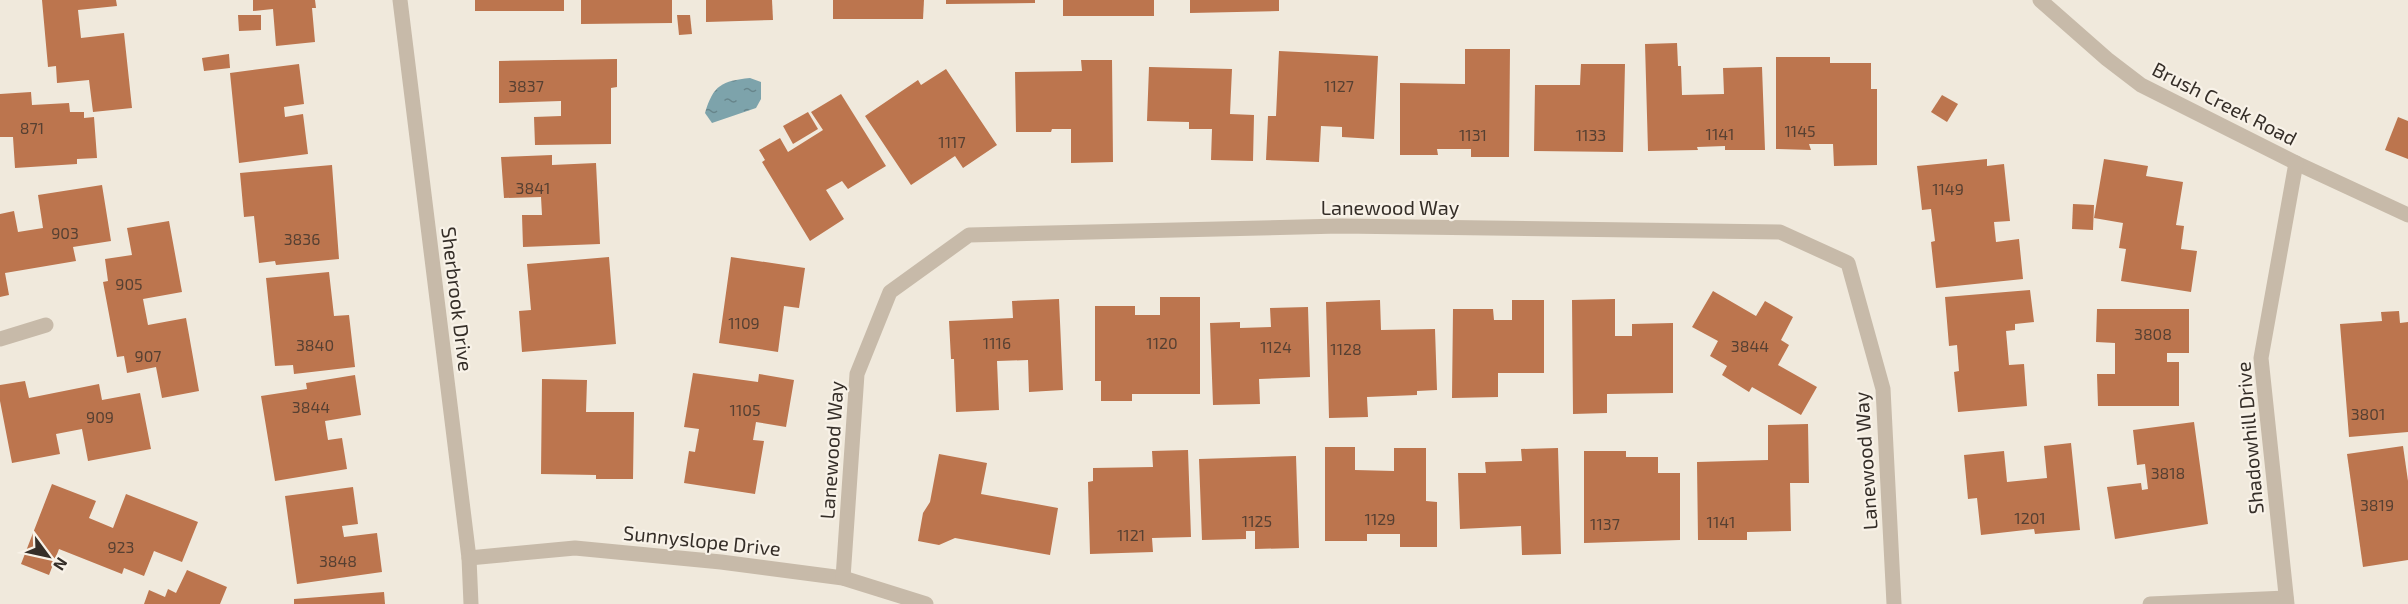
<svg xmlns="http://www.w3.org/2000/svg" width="2408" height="604" font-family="'Exo 2',sans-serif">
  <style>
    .water { fill: url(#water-ripples) }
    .building { fill: #bc754e }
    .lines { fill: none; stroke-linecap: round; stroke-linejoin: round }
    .minor { stroke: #c7baa9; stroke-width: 15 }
    .labels { text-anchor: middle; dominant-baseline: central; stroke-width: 4.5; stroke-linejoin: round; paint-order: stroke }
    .number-label { font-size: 16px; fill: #574032 }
    .street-label { font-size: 20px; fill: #352e28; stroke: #f8f2e8 }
  </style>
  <defs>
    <pattern id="water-ripples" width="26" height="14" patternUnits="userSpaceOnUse" patternTransform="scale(1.5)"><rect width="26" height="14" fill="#7da3ab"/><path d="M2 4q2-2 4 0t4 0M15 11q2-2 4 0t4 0" fill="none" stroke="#67858b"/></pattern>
  </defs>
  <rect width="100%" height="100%" fill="#f0e9dc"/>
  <path class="water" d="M750,78L761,82V99L756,108L712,123L705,113C713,85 722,81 750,78Z"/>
  <g class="building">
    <path d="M42,0H116L117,6L78,10L81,38L124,33L132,108L93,112L89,80L57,83L56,66L48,67Z"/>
    <path d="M253,0H315L316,8H312L315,42L276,46L273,9L253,11Z"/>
    <rect x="475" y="0" width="89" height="11"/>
    <path d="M581,0H672V23L581,24Z"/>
    <path d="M706,0H772L773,20L706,22Z"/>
    <path d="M833,0H924L923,19H833Z"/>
    <path d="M946,0H1035V3L946,4Z"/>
    <rect x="1063" y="0" width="91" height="16"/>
    <path d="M1190,0H1279V11L1190,13Z"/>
    <path d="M238,15H261V30L239,31Z"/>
    <path d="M677,15H690L692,34L679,35Z"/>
    <path d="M1677,43L1678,66H1681L1682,95L1724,94L1723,68L1762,67L1765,150H1725V146L1697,147L1698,150L1648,151L1645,44Z"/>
    <path d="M1465,49H1510L1509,157H1471V149H1437L1438,155H1400V83L1465,84Z"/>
    <path d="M1279,51L1378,56L1374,139L1342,137V127L1321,126L1319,162L1266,160L1268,116H1276Z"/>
    <path d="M229,54L230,68L204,71L202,58Z"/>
    <path d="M1776,57H1830V63H1871V89H1877V165L1834,166L1833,144H1809L1811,150L1776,149Z"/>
    <path d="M617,59V87L611,88V144L535,145L534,117L561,116V101L499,103V61Z"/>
    <path d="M1081,60H1112L1113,162L1071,163V129H1052L1051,132H1016L1015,72L1082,71Z"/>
    <path d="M299,64L304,104L284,107L285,117L303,114L308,154L239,163L230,73Z"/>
    <path d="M1581,64H1625L1623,152L1534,151L1535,85H1580Z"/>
    <path d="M1149,67L1232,69L1230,114L1254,115L1253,161L1211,160L1212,129H1189V122L1147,121Z"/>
    <path d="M946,69L997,145L963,168L955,156L911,185L865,116L918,80L921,85Z"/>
    <path d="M31,92L32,105L69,103L70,112H84V118L94,117L97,158L77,159V164L15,168L13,137H0V94Z"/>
    <path d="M841,94L886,166L848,189L842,181L826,190L844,219L810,241L762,162L765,160L759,150L780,138L788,152L823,130L811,112Z"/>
    <path d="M1942,95L1958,104L1947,122L1931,112Z"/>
    <path d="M808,112L818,129L793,144L783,126Z"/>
    <path d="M2398,117L2408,121V159L2385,150Z"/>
    <path d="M552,155V165L596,163L600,244L523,247L522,215H542L541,197L504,198L501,157Z"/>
    <path d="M1987,159V166L2004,164L2010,221L1994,222L1996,242L2019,239L2023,279L1936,288L1931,242L1935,241L1931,209L1922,210L1917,166Z"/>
    <path d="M2104,159L2148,166L2146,176L2183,182L2176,225L2184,226L2181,249L2197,251L2191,292L2121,281L2126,249L2119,248L2123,223L2094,218Z"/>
    <path d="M332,165L339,259L276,265L275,261L259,263L254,216L244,217L240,173Z"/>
    <path d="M102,185L111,241L73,247L76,261L5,273L9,295L0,297V214L14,211L18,232L43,228L38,195Z"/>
    <path d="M2073,204L2094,205L2093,230L2072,229Z"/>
    <path d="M169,221L182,292L143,299L148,325L186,318L199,391L162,398L156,367L127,373L124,356L117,357L103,282L108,281L105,259L132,255L127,228Z"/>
    <path d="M609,257L616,344L522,352L519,311L531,310L527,264Z"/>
    <path d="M731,257L805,268L799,308L784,306L778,352L719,343Z"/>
    <path d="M329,272L334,316L349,315L355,367L294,374L293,365L275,366L266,278Z"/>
    <path d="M2030,290L2034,322L2015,324V330L2006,331L2009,365L2024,364L2027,406L1958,412L1954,372L1959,371L1957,345L1949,346L1945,297Z"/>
    <path d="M1713,291L1756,316L1765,301L1793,317L1781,340L1789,345L1778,365L1817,387L1801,415L1752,387L1749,392L1722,375L1727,366L1710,356L1718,341L1692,327Z"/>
    <path d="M1160,297H1200V394H1132V401H1101V381H1095V306H1135V315H1160Z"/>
    <path d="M1059,299L1063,390L1029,392L1028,360L997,361L999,410L956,412L954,359H951L949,321L1013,318L1012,301Z"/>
    <path d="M1615,299V336H1632V324L1673,323V393L1607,394V413L1573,414L1572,300Z"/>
    <path d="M1380,300L1381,330L1435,329L1437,390L1417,391V395L1367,397L1368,417L1329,418L1326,302Z"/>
    <path d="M1512,300H1544V373H1498V397L1452,398L1453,309H1493L1494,320H1512Z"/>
    <path d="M1308,307L1310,377L1259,379L1260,404L1213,405L1210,323L1240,322V328L1271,327L1270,308Z"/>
    <path d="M2097,309H2189V353H2167V362H2179V406H2098L2097,374H2115V343L2096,342Z"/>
    <path d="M2399,311L2400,323L2408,322V432L2349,437L2340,324L2382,321L2381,312Z"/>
    <path d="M693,373L758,382L759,374L794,380L786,427L756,422L753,440L764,441L755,494L684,483L689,451L695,452L699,429L684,427Z"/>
    <path d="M355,375L361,415L325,421L328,440L342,438L347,469L275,481L261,396L307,389L306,383Z"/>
    <path d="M542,379L587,380L586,412H634L633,479H596V475L541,474Z"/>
    <path d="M25,381L29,398L99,384L102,400L140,393L151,449L88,461L82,429L56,434L60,454L12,463L0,401V385Z"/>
    <path d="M2194,422L2208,524L2115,539L2107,487L2141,483L2142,490L2148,489L2145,464L2137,465L2133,430Z"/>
    <path d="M1808,424L1809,483H1790L1791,531L1747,532V540H1698L1697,462L1768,460V425Z"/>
    <path d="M2071,443L2080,530L2035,534L2034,529L1981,535L1977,498L1968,499L1964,455L2004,451L2007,482L2047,478L2044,446Z"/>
    <path d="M2403,446L2408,481V560L2363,567L2347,454Z"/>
    <path d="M1325,447H1355V470L1394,471V448H1426V501L1437,502V547H1400V534H1367V541H1325Z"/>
    <path d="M1558,448L1561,554L1522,555L1521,526L1460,529L1458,473H1486L1485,462L1522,461L1521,449Z"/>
    <path d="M1188,450L1191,537L1152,538L1153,552L1090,554L1088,482L1093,481V468L1153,467L1152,451Z"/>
    <path d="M1584,451H1626V457H1658V473H1680V540L1584,543Z"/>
    <path d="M939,454L987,463L981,494L1058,508L1050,555L955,538L939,545L918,541L923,513L930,502Z"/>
    <path d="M1296,456L1299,548L1255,549V531H1246V539L1202,540L1199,459Z"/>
    <path d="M52,484L96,501L89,518L113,528L126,494L198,522L182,562L154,551L144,576L124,568L122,574L59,549L49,575L21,564Z"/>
    <path d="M353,487L358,524L342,526L344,537L377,533L382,572L297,584L285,496Z"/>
    <path d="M187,570L227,587L220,604H144L149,590L165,597L168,589L176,593Z"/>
    <path d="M384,592L385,604H294V599Z"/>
  </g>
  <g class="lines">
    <g class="minor">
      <path d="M400,0L469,558L471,604"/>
      <path d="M2040,0L2107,59L2141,85L2296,163L2408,215"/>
      <path d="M0,339L46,325"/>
      <path d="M469,558L575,548L721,562L843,578L926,604"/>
      <path d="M843,578L857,374L890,292L969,235L1340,226L1780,232L1848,263L1883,389L1894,604"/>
      <path d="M2150,604L2286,598"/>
      <path d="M2287,604L2261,358L2296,163"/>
    </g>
  </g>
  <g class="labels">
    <g class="number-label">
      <text x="526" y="85">3837</text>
      <text x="1339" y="85">1127</text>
      <text x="32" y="127">871</text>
      <text x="1800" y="130">1145</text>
      <text x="1720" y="133">1141</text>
      <text x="1473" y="134">1131</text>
      <text x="1591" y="134">1133</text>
      <text x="952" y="141">1117</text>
      <text x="533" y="187">3841</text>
      <text x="1948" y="188">1149</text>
      <text x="65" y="232">903</text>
      <text x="302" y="238">3836</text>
      <text x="129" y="283">905</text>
      <text x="744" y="322">1109</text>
      <text x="2153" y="333">3808</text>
      <text x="997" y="342">1116</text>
      <text x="1162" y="342">1120</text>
      <text x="315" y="344">3840</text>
      <text x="1750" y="345">3844</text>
      <text x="1276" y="346">1124</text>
      <text x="1346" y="348">1128</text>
      <text x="148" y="355">907</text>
      <text x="311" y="406">3844</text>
      <text x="745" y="409">1105</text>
      <text x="2368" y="413">3801</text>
      <text x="100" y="416">909</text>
      <text x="2168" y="472">3818</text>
      <text x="2377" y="504">3819</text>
      <text x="2030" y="517">1201</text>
      <text x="1380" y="518">1129</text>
      <text x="1257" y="520">1125</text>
      <text x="1721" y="521">1141</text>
      <text x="1605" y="523">1137</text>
      <text x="1131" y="534">1121</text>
      <text x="121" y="546">923</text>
      <text x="338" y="560">3848</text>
    </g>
    <g class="street-label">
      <text transform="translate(2225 103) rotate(27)">Brush Creek Road</text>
      <text x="1390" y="207">Lanewood Way</text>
      <text transform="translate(458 299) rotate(83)">Sherbrook Drive</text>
      <text transform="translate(2249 438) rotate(-95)">Shadowhill Drive</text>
      <text transform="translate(831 450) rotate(-86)">Lanewood Way</text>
      <text transform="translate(1865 461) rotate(-94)">Lanewood Way</text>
      <text transform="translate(702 540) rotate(6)">Sunnyslope Drive</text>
    </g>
  </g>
  <g transform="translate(48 556) rotate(123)" stroke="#f8f2e8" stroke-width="4.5" paint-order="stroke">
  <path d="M0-4.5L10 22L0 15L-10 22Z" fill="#352e28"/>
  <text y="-9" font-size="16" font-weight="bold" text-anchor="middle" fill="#352e28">N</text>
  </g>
</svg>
